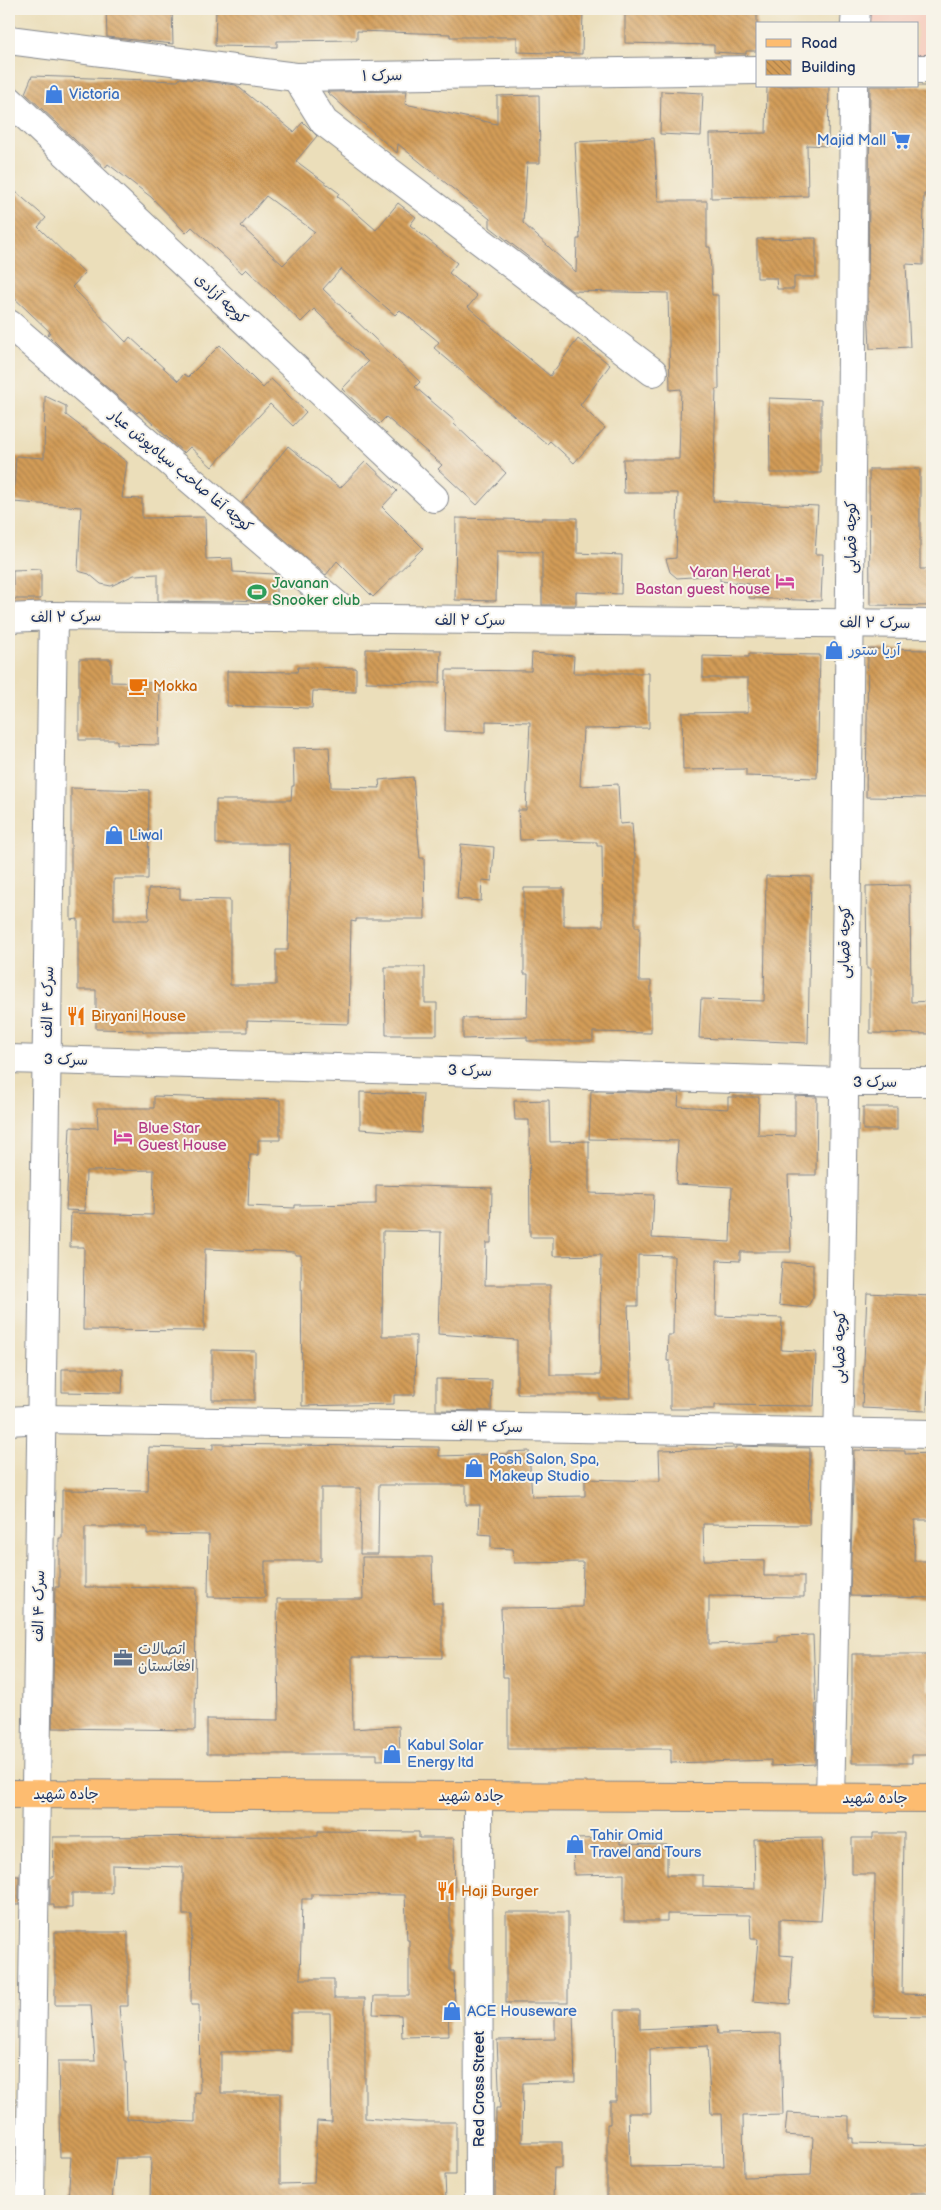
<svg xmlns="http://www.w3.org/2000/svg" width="941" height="2210" font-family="'Balsamiq Sans','Playpen Sans Arabic',sans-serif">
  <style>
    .built { fill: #f6d2c4 }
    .building { fill: url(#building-back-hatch); fill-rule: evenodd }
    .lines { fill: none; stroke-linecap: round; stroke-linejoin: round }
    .minor-casing { stroke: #83868c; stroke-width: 30 }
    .major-casing { stroke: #83868c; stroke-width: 30 }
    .minor { stroke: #fff; stroke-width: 28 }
    .major { stroke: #fdbc70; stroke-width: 28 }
    .labels { text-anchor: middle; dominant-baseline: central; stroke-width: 4; stroke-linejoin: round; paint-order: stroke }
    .street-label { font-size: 15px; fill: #1b2f5e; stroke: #f7f3e8 }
    .shop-label { font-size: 15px; fill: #366cbe; stroke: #f7f3e8; text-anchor: start }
    .hotel-label { font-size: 15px; fill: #b23c85; stroke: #f7f3e8; text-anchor: end }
    .leisure-label { font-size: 15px; fill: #27864d; stroke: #f7f3e8; text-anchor: start }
    .food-label { font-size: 15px; fill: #c56008; stroke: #f7f3e8; text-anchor: start }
    .service-label { font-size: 15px; fill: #4e5e75; stroke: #f7f3e8; text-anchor: start }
  </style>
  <defs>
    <pattern id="building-back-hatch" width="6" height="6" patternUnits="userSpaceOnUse" patternTransform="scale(1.25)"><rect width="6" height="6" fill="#d39c57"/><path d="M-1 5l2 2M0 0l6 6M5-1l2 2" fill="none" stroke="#aa804b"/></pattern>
  </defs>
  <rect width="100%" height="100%" fill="#f7f3e8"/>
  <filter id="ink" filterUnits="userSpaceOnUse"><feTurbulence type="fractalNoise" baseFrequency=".02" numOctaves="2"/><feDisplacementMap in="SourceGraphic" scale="10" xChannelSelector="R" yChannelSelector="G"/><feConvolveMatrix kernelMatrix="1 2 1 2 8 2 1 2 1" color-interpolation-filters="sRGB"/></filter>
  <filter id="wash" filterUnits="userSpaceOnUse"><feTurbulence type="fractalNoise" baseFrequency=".0096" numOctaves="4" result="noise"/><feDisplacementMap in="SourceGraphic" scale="20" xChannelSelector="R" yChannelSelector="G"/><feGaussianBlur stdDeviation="1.12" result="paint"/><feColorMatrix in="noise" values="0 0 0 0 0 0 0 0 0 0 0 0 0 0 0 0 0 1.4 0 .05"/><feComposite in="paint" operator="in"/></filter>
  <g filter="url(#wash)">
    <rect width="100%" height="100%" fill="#ebdeba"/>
    <path class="built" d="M865,9H932V61H917V24H865Z"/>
    <g id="blocks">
      <g class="building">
        <path d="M106,9H172L173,44L107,37Z"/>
        <path d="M216,9H583L582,54L517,52V37H450V34L357,31V40L277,41V47L215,46Z"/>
        <path d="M625,9H757V51H746V54L714,52V45L625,43Z"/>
        <path d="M32,76L178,81L180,78L236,85L294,132L303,122L317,136L296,161L339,193L337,196L376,230L398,203L416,217L410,225L457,263L449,273L477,296L468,307L550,376L578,339L610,365L580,405L605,428L574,463L550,441L547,444L434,348L439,342L400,310L395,315L341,269L323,289L420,382L415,387L456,422L454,424L506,473L477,505L438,469L442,465L386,417L379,424L342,389L368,362L314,309L301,322L246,269L242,273L192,227L186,233L151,197L108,164L105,168L25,93ZM266,196L315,232L283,265L241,226Z"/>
        <path d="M767,86H829L828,146L807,145L808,196L711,198L710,134L766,133Z"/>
        <path d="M870,86H932V194H924L923,265L906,264L910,347L870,349L868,305Z"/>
        <path d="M407,91L405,104L497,124V96L539,95L540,163H527L523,223L576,272L577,239H580L575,142L654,138L658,201H707V247H710L712,295H718L719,389H716L713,501L818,506L815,554H823L821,601L749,598L750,584L720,581V575L677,578L670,572L666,559L676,558L678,493H624L623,459H679L681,389L670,390L668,293L572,291L490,227V219L398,144L397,153L327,92Z"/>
        <path d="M661,91L703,93L701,136L660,134Z"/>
        <path d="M9,186L46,218L38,227L85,273L72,287L126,342L130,337L178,381L184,374L188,377L220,345L263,388L271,379L306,412L293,426L270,404L212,467L190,447L184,453L139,411L137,413L62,349L48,335L50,332L9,293Z"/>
        <path d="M816,238V277H794V289H777L776,278H757V239Z"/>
        <path d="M45,396L66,406V415L127,462L122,498L142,499V518L205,517L206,559L232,558L233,572L276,574V602L234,600V602L158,601V574L134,575L111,586L101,584L89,574L78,571L81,507L13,502L16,456L44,458Z"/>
        <path d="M769,398L821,400V473H770Z"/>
        <path d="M288,446L340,488L366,461L397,491L382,507L423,548L373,597L337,561L326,575L242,503Z"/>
        <path d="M869,469H920V569H932V606L870,605Z"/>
        <path d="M456,518L542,520V518H577V553L622,555L621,594L576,592V605H542V552L497,551L496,601L455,600Z"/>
        <path d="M41,569V599H13V570Z"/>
        <path d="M366,649L441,650L440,683L366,682Z"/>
        <path d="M868,649L932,650V798L866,797Z"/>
        <path d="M532,653L574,656L573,673H649V728L583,729L580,786L618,784L620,824L632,823L634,854H635V927H640L639,981H651V1033L593,1032V1041H527V1037L463,1039V1018L527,1017L528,974H524V888H564V926H603L602,846H597V842L558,841V839L520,840L518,810H526L530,722L486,721V732L445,731L446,670L531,671Z"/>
        <path d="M749,654L820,655L817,778L746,776V769L683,770L682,713L748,712V678H703V656L749,657Z"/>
        <path d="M79,659H111V682L160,683L159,745L117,744V740H79Z"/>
        <path d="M298,667L356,668V692L313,691L312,708L227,706V671L297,672Z"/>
        <path d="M329,747L331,787L380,788L379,780L413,777L420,858H424L425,919H356V922L351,921L349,1024L247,1021V1032H143V1030L96,1029V990H78V919L71,920V788L149,790L148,879H114V920H149L148,889L180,888V899L230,900V985H276V950H288L290,844H216V800H291L292,786H294L293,748Z"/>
        <path d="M461,844L494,847L492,881L482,880L481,901L457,899Z"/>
        <path d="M766,876L811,877L808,1043L699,1038L701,999L764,1001Z"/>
        <path d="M910,885L911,1002L932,1001V1034L870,1033V969H867L866,886Z"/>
        <path d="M385,967H425V1003H437V1035H386Z"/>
        <path d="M591,1091L679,1093L678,1106L728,1109V1097H759L758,1135L795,1136V1096L817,1097L816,1175H788L791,1252H740V1261L717,1260L716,1316L782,1318L781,1350L816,1352L814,1406L715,1405V1409H670V1361H667L668,1335H673L674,1256L638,1255V1306H628L631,1398H600V1394H517V1340L438,1334L441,1232L383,1231L382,1336H416L415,1395H394V1404L302,1406L301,1255H295V1252L205,1249L204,1331L83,1330L84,1247H70L71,1213L153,1215L154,1170L86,1171L85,1211L66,1210L70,1127L98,1128L97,1108H154V1096L280,1100V1140H258V1155H250L248,1206L295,1208V1205L376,1204V1185L492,1188L491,1243H486L485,1285H550V1375H600L601,1255L553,1256V1237H530L529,1120H515L514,1101L549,1100L550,1142L589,1141V1193L654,1195L652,1238L730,1242L732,1187L676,1184L678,1141L589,1139Z"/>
        <path d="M360,1092L423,1094L421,1133L360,1129Z"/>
        <rect x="863" y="1107" width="34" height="23"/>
        <path d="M782,1262L813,1265V1297L807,1308L779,1305Z"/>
        <path d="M867,1293L931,1296L927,1411L862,1408Z"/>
        <path d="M212,1350L255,1351V1400H212Z"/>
        <path d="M62,1369H123L122,1393L62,1392Z"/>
        <path d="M436,1379L492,1380L491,1411L436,1410Z"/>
        <path d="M213,1444L439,1447V1456L508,1454V1452L529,1451L532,1497L585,1496V1479L660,1481L659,1450L736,1448V1446L810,1448L809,1525L703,1524L704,1560L764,1561V1576H804V1597L709,1596V1644L778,1642V1636L813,1635L816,1710L815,1764L771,1766V1760L671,1763V1749H508V1677H503L501,1608L582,1607L583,1562L514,1563L513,1549L491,1548V1535L479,1534L480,1505H466V1485H379L378,1554H360L361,1488H321V1561H265V1598L208,1597L209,1535L147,1534V1527H85V1587L196,1588L195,1730L52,1728L55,1587H59V1538H62V1490L148,1491L149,1447L213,1449Z"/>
        <path d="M854,1450L905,1451V1454L932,1453V1520H915L914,1561H932V1598L850,1596Z"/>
        <path d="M362,1557H432L433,1603H442V1658L352,1657L353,1729L399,1726L400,1759L377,1760V1754H207V1719L279,1720L277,1599H363Z"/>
        <path d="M852,1654H928V1690H932V1755H912V1763H852Z"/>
        <path d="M318,1831L419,1832V1838H454L455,1899H450V1971H454L455,2009H448L449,2036L402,2037L401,2015L373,2014L374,1996H409V1940H407L405,1895L312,1894V1899H302L300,1979H334V1998H365V2118L415,2122H456V2175H445L446,2201H150L151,2158H116L112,2201H68L71,2157H60L58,2061H95L91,2005H55V1932H128V2006H119L124,2061H126L127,2119L195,2122V2092L200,2093L199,2005H191L192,1915H183V1867L112,1865V1893H72V1908H54V1905H50V1877H54L53,1837L318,1836ZM290,2013H330L332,2122L317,2121L314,2183L280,2184V2093H221V2052L290,2051Z"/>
        <path d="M873,1833H904L902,1994L932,1995V2017L874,2016L875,1874H852V1838H873Z"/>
        <path d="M620,1838V1844L667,1845V1875H703V1887L755,1889L754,1839L822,1838L824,1874L821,1921L780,1919V1955L793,1956L790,2004L753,2001L758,1939H751L750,1915L667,1914V1921H624V1874L574,1875L573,1839Z"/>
        <rect x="9" y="1876" width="10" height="29"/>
        <rect x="506" y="1912" width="62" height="91"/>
        <path d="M555,2010H573L575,2082L523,2083L522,2142H562V2168H554L553,2201H495L496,2108H500L497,2040L555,2039Z"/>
        <path d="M615,2010H640V2029L717,2025L718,2034L781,2033L783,2115L743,2116L744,2177L811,2175L813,2137L785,2135L787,2113L849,2116V2138H853V2143L931,2145V2193H911V2201H607V2124H610V2101H616ZM707,2046L711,2114H722L724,2166L630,2167L628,2113H651L650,2049Z"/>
      </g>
    </g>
  </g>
  <g filter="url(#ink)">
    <use href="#blocks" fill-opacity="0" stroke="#83868c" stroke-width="1"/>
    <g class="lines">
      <g class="minor-casing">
        <g id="minor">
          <path d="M855,24L856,9"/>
          <path d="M9,40L296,77L757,70"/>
          <path d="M917,69H932"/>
          <path d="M296,77L324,122L653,372"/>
          <path d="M9,100L434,498"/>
          <path d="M9,324L353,619"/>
          <path d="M9,618L53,616L932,624"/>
          <path d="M9,1059L843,1082H932"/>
          <path d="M9,1421L42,1419L932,1434"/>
          <path d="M478,1796L479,2201"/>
          <path d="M830,1797C845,1227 850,657 854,86"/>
          <path d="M30,2201L53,616"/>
        </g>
      </g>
      <g class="major-casing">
        <path id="major" d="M9,1794L932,1798"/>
      </g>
      <use href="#minor" class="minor"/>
      <use href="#major" class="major"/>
    </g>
  </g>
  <defs>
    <g id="shop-bare" transform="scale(1.5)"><path d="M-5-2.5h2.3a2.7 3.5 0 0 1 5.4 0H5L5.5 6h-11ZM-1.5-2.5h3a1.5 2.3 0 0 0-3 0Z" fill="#3f7fe0" stroke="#f7f3e8" stroke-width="2.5" paint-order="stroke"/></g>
    <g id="supermarket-bare" transform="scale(1.5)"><path d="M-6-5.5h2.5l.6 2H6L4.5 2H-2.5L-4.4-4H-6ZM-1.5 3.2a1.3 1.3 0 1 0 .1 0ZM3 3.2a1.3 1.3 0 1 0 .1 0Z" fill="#3f7fe0" stroke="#f7f3e8" stroke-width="2.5" paint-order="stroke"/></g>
    <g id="hotel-bare" transform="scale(1.5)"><path d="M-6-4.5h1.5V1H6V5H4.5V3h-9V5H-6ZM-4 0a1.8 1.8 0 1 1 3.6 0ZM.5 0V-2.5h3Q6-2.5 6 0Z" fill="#d1479c" stroke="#f7f3e8" stroke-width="2.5" paint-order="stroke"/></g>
    <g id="stadium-bare" transform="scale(1.5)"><path d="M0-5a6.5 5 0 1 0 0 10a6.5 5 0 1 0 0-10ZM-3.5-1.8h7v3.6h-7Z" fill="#2e9e5b" stroke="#f7f3e8" stroke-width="2.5" paint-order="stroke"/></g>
    <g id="cafe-bare" transform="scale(1.5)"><path d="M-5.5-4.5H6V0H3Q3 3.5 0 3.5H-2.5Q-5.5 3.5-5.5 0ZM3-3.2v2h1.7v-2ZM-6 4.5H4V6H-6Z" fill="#e8710a" stroke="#f7f3e8" stroke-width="2.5" paint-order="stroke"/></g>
    <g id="restaurant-bare" transform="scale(1.5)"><path d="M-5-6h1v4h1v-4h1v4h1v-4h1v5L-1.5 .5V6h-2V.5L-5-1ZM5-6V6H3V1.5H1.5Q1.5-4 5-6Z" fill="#e8710a" stroke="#f7f3e8" stroke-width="2.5" paint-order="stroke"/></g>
    <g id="office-bare" transform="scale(1.5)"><path d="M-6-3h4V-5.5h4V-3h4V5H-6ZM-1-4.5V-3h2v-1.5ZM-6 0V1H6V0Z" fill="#5c6f8a" stroke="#f7f3e8" stroke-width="2.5" paint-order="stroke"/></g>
  </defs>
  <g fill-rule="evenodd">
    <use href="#shop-bare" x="54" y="94"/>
    <use href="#supermarket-bare" x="901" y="140"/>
    <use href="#hotel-bare" x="785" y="581"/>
    <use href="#stadium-bare" x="257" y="592"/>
    <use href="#shop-bare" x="834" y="650"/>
    <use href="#cafe-bare" x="138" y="686"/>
    <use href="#shop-bare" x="114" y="835"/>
    <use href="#restaurant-bare" x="76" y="1016"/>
    <use href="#hotel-bare" x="123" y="1137"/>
    <use href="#shop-bare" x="474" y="1468"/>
    <use href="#office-bare" x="123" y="1658"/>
    <use href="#shop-bare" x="392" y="1754"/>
    <use href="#shop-bare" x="575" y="1844"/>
    <use href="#restaurant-bare" x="446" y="1891"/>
    <use href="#shop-bare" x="452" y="2011"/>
  </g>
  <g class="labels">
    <g class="street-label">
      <text transform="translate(382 76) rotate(-1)">سرک ۱</text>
      <text transform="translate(221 299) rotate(43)">کوچه آزادی</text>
      <text transform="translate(181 471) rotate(40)">کوچه آغا صاحب سیاه‌پوش عیار</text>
      <text transform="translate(851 537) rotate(-90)">کوچه قصابی</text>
      <text transform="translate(66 617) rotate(-1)">سرک ۲ الف</text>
      <text x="470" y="620">سرک ۲ الف</text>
      <text transform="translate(875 623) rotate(1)">سرک ۲ الف</text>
      <text transform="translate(845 942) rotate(-89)">کوچه قصابی</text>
      <text transform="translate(48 1002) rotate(-89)">سرک ۴ الف</text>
      <text transform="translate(66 1060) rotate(1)">سرک 3</text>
      <text transform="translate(470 1071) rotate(2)">سرک 3</text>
      <text x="875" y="1082">سرک 3</text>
      <text transform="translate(840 1347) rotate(-89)">کوچه قصابی</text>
      <text transform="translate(487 1427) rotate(1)">سرک ۴ الف</text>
      <text transform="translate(39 1606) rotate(-89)">سرک ۴ الف</text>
      <text x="66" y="1794">جاده شهید</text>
      <text x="471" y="1796">جاده شهید</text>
      <text x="875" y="1798">جاده شهید</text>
      <text transform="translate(479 2089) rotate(-90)">Red Cross Street</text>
    </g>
    <g class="shop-label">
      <text x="69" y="94">Victoria</text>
      <text x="886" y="140" text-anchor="end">Majid Mall</text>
      <text x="849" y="650">آریا ستور</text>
      <text x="129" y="835">Liwal</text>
      <text x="489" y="1459">Posh Salon, Spa,<tspan x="489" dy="17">Makeup Studio</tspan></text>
      <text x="407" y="1745">Kabul Solar<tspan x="407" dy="17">Energy ltd</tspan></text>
      <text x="590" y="1835">Tahir Omid<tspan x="590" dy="17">Travel and Tours</tspan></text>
      <text x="467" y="2011">ACE Houseware</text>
    </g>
    <g class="hotel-label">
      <text x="770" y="572">Yaran Herat<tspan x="770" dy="17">Bastan guest house</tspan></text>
      <text x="138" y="1128" text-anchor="start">Blue Star<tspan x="138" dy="17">Guest House</tspan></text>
    </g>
    <g class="leisure-label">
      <text x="272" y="583">Javanan<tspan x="272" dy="17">Snooker club</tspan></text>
    </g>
    <g class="food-label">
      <text x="153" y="686">Mokka</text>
      <text x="91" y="1016">Biryani House</text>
      <text x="461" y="1891">Haji Burger</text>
    </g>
    <g class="service-label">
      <text x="138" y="1649">اتصالات<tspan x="138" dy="17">افغانستان</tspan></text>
    </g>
  </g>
  <rect width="941" height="2210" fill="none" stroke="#f7f3e8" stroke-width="30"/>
  <rect x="756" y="22" width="162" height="65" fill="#f7f3e8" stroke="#9fa5b1"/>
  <rect x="766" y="39" width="25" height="8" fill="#fdbc70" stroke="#9fa5b1"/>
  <text x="801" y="48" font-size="15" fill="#1b2f5e">Road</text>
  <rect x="766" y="60" width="25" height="15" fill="url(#building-back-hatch)" stroke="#9fa5b1"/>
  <text x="801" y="72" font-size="15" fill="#1b2f5e">Building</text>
</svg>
